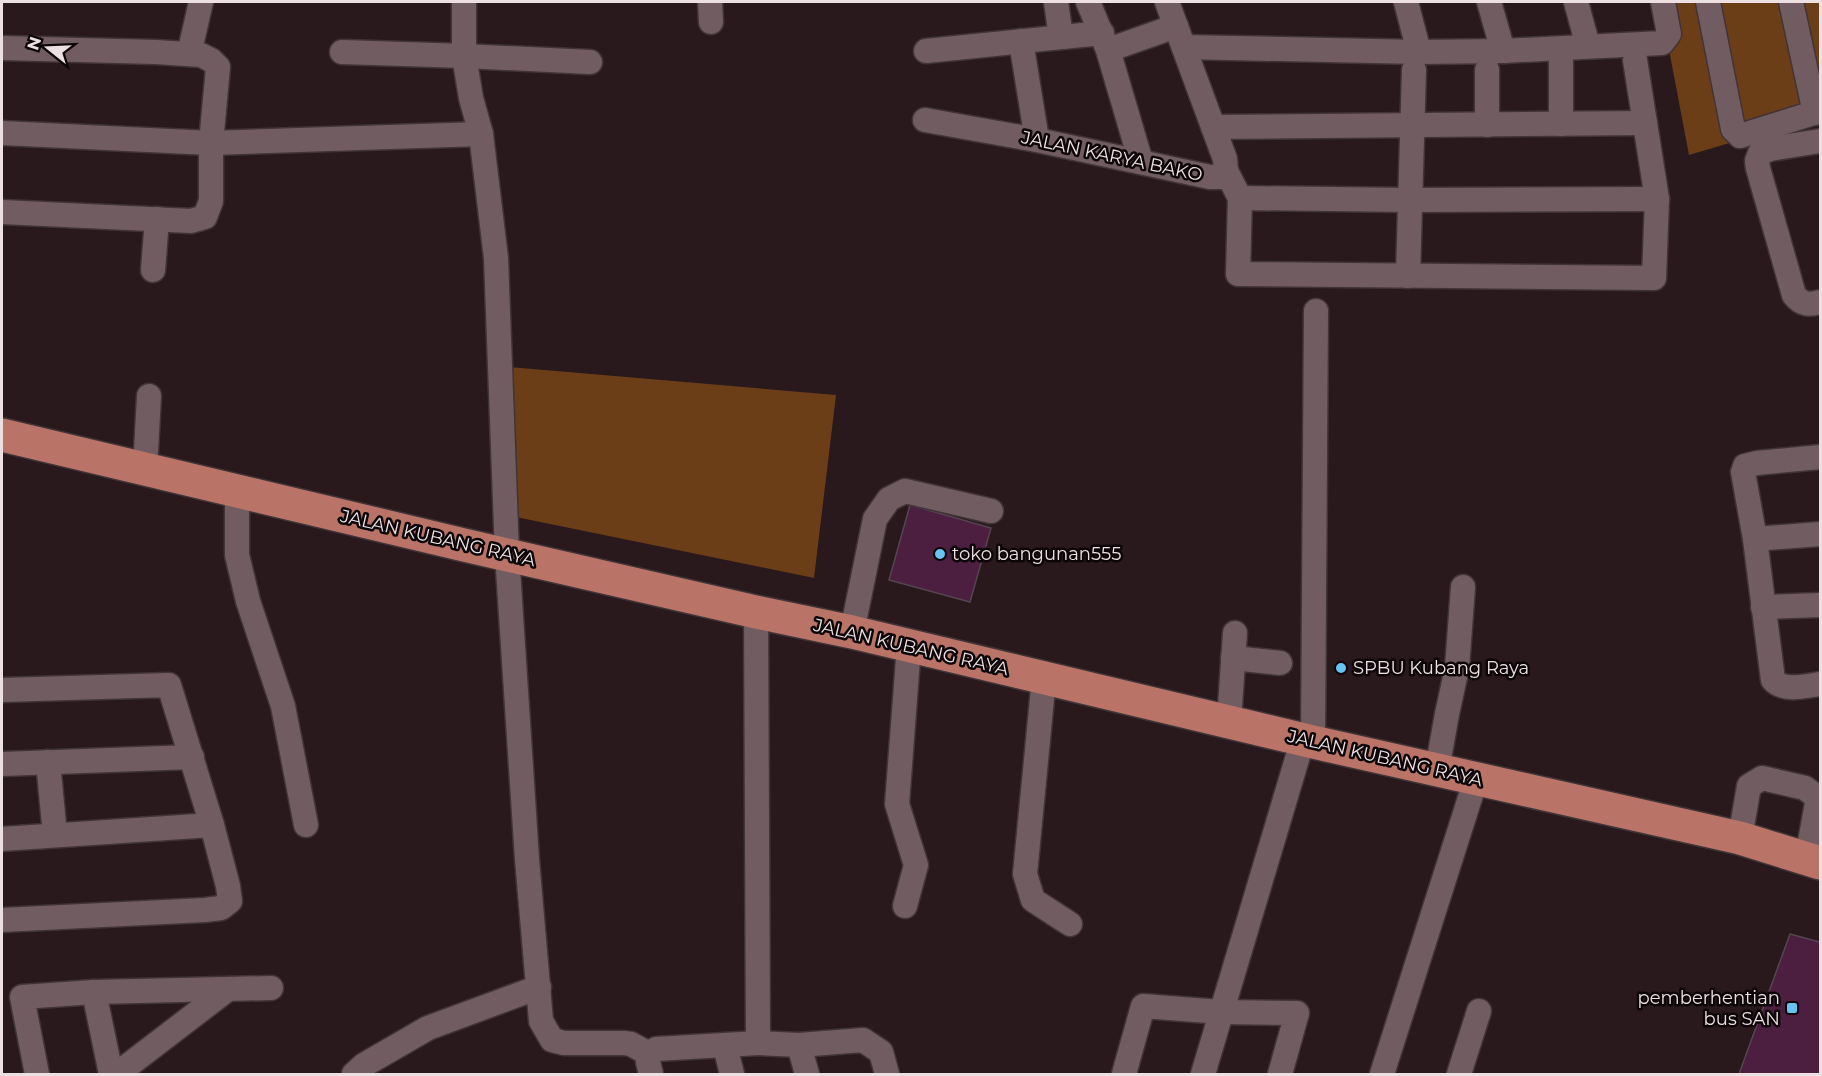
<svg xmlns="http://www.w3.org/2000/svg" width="1822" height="1076" font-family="Montserrat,sans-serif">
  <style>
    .forest { fill: #6b3e17 }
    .building { fill: #4c1f41; stroke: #544550; stroke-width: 1.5 }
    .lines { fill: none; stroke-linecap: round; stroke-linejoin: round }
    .minor-casing { stroke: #413437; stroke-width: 27 }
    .highway-casing { stroke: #413437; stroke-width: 36 }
    .minor { stroke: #715d61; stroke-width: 24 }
    .highway { stroke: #ba7467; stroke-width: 33 }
    .poi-dot { fill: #67c4f0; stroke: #0d0608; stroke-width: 2 }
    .labels { text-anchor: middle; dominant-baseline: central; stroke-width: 5; stroke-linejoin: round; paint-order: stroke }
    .street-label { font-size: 18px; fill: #ece0e2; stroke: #0d0608 }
    .poi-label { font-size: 18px; fill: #ece0e2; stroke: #0d0608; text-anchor: start }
  </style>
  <rect width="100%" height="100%" fill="#29191c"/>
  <g class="forest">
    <path d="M1660,2H1820V116L1689,155Z"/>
    <path d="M509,367L836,395L814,578L511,516Z"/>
  </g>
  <g class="building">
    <path d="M910,505L991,528L970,602L889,580Z"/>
    <path d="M1790,934L1820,942V1074H1739Z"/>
  </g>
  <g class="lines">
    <g class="minor-casing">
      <g id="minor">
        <path d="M464,2V56L471,98L481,134L496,258L507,554L527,859L541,1021L552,1040L564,1043H624L631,1044L649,1054"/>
        <path d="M710,2L711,22"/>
        <path d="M1056,2L1061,37"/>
        <path d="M1088,2L1108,50L1141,162"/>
        <path d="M1406,2L1419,52"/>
        <path d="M1489,2L1503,51"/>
        <path d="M1576,2L1588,46"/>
        <path d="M1708,2L1733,129L1740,136L1820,111"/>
        <path d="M1791,2L1815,113"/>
        <path d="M1021,41L1037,140"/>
        <path d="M1184,47L1419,52L1503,51L1662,43L1669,34L1663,2"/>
        <path d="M2,48L156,52L201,55L211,60L218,67L211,143V201L205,217L191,221L2,212"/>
        <path d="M1108,50L1176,26"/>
        <path d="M926,51L1102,33"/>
        <path d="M342,52L464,56L590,62"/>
        <path d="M189,54L201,2"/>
        <path d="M1487,70V125"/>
        <path d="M925,120L1037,140L1210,177H1222L1226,171L1225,159L1167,2"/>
        <path d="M1561,124V62"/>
        <path d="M1213,127L1645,123"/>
        <path d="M2,133L211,143L481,134"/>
        <path d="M1820,141L1770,149L1760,153L1757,161L1758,168L1794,295C1802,305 1809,305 1820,302"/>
        <path d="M1226,171L1240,198L1238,274L1654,278L1657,199L1635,60"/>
        <path d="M1240,198L1410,200L1657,199"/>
        <path d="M153,270L157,219"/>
        <path d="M1408,276L1414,70"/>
        <path d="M1820,457L1757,463L1745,466L1743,472L1755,539L1773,680C1784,692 1806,686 1820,684"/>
        <path d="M145,469L149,396"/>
        <path d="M237,490V555L248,601L283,706L306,825"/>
        <path d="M1755,539L1820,534"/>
        <path d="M1763,607L1820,605"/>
        <path d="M852,632L875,519L889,499L905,491L991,511"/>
        <path d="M1233,658L1280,663"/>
        <path d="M1044,678L1025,874L1033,900L1070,924"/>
        <path d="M2,690L169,685L212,825L228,886L230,901L221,908L205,910L2,920"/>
        <path d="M1229,721L1235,633"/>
        <path d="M1313,742L1316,311"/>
        <path d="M48,762L55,835"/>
        <path d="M2,764L192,757"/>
        <path d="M1437,770L1447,714L1457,668L1463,587"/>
        <path d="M1740,838L1749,786L1762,778L1805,788L1818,798L1807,858"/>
        <path d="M2,839L212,825"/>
        <path d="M905,906L916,865L897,804L909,646"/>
        <path d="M94,992L111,1074"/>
        <path d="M758,1043L799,1045L863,1040L881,1052L887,1074"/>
        <path d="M799,1045L807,1074"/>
        <path d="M725,1046L732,1074"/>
        <path d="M37,1074L22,997L94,992L271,988"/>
        <path d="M117,1074L228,989"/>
        <path d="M354,1074L364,1065L428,1028L539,987"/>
        <path d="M651,1074L648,1062L649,1054L656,1049L758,1043L756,612"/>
        <path d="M1124,1074L1143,1006L1221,1012L1297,1013L1280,1074"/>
        <path d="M1203,1074L1303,739"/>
        <path d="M1382,1074L1476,779"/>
        <path d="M1459,1074L1479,1011"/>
      </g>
    </g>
    <g class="highway-casing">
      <path id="highway" d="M2,435L464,545L756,612L852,632L1313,742L1740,838L1820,863"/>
    </g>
    <use href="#minor" class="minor"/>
    <use href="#highway" class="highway"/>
  </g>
  <g class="poi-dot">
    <circle cx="940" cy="554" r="6"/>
    <circle cx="1341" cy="668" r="6"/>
    <rect x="1786" y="1002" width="12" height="12" rx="3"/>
  </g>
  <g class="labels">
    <g class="street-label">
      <text transform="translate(1112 156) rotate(12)">JALAN KARYA BAKO</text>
      <text transform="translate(438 538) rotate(13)">JALAN KUBANG RAYA</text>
      <text transform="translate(911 647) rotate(13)">JALAN KUBANG RAYA</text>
      <text transform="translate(1385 758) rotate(13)">JALAN KUBANG RAYA</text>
    </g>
    <g class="poi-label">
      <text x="952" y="554">toko bangunan555</text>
      <text x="1353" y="668">SPBU Kubang Raya</text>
      <text x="1780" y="998" text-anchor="end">pemberhentian<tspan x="1780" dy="21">bus SAN</tspan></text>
    </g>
  </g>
  <rect width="1822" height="1076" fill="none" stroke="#ece0e2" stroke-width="6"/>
  <g transform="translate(48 48) rotate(288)" stroke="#0d0608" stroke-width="4.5" paint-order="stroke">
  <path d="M0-4.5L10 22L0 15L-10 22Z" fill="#ece0e2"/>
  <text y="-9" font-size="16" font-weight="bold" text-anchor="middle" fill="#ece0e2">N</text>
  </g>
</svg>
